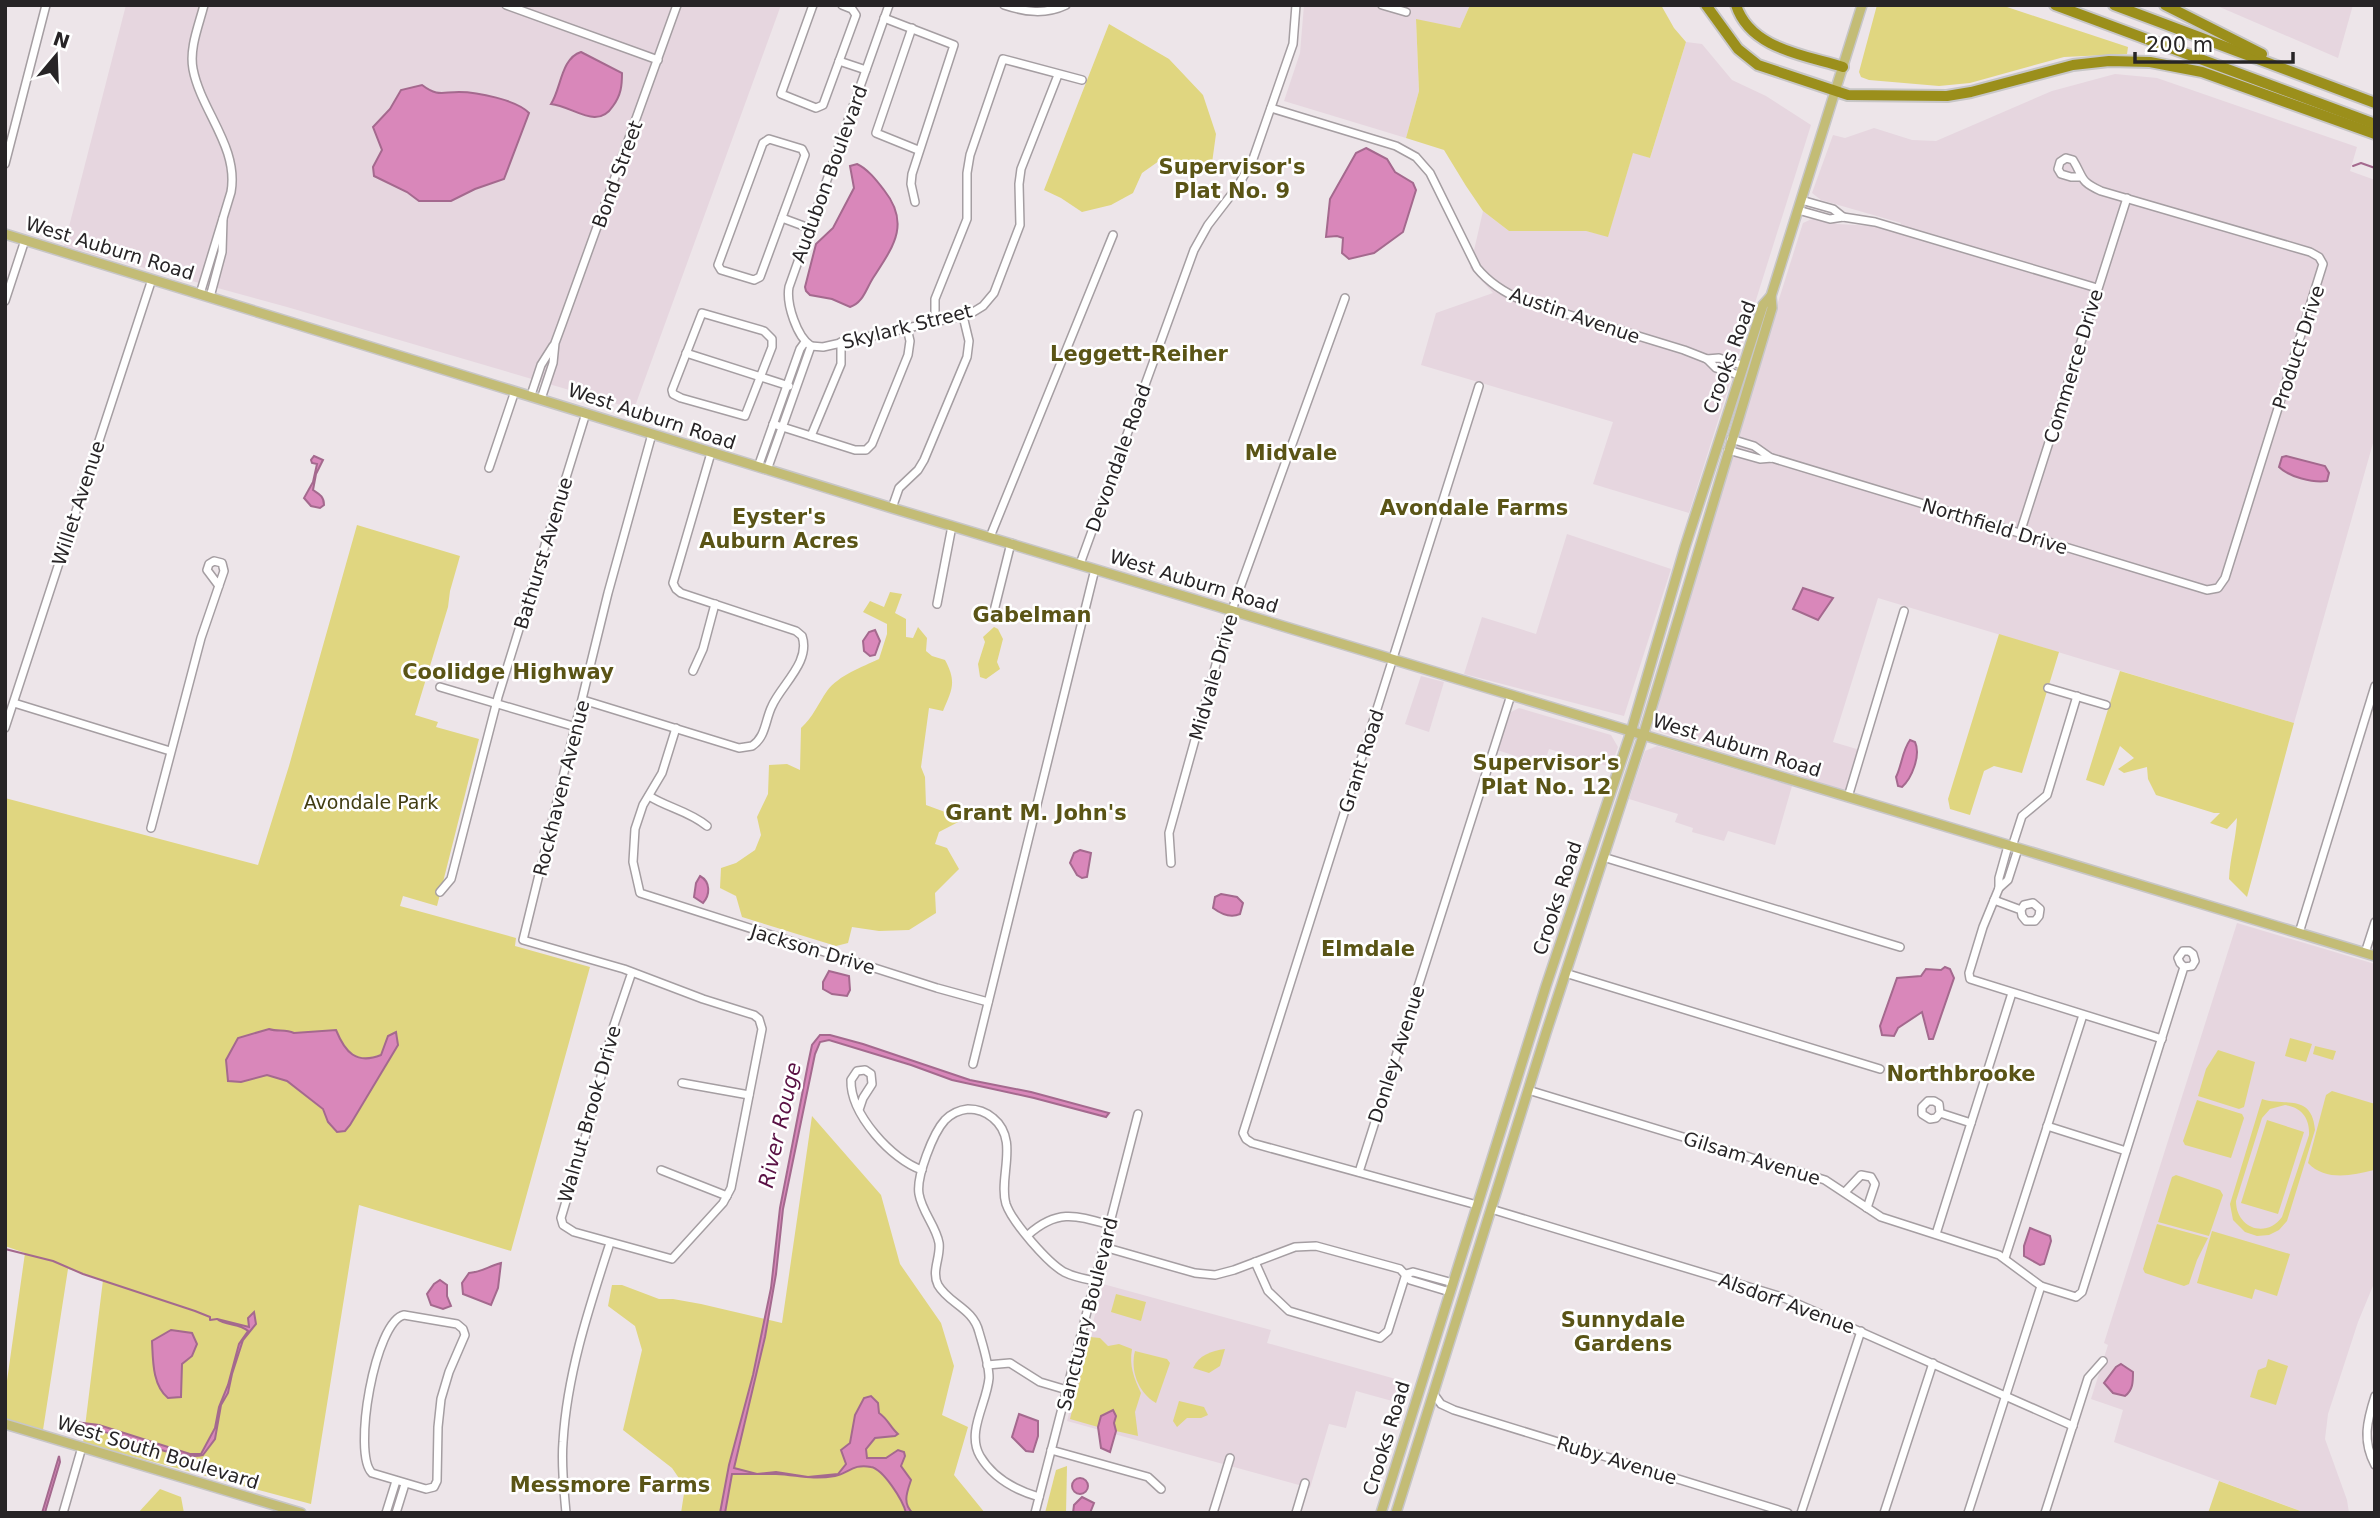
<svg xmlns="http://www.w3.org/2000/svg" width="2380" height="1518" font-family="'DejaVu Sans',sans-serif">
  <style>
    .built { fill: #e6d6df }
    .green { fill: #e0d680; fill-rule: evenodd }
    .water { fill: #d987ba; stroke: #a4698e; stroke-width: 2 }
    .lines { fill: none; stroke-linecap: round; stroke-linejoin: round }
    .stream { stroke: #a4698e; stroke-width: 2 }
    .minor-casing { stroke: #a59ea2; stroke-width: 10 }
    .major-casing { stroke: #c7c6c7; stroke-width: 12 }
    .highway-casing { stroke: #c7c6c7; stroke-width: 14 }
    .minor { stroke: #fff; stroke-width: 7 }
    .major { stroke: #c3bc76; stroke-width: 9 }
    .highway { stroke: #9b8f1b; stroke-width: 10 }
    .labels { text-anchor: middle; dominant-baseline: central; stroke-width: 5; stroke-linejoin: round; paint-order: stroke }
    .street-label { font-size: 19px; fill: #272426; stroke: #fff }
    .park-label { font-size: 19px; fill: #403c12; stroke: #fff }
    .neighbourhood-label { font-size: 21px; font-weight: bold; fill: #5a5416; stroke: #fff }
    .water-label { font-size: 21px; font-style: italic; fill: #591044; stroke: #fff }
  </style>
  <rect width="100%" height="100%" fill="#ede5e9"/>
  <g class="built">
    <path d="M126,5H781L634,409L287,307L64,246Z"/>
    <path d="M1304,5H1470L1460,28L1416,20L1419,91L1406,138L1284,101L1300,53Z"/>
    <path d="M2215,5H2353L2338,58Z"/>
    <path d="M1686,42L1702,44L1732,80L1766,96L1811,125L1689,513L1593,484L1613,422L1421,365L1436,313L1493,293L1470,268L1483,211L1509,231H1586L1608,236L1633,152L1650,158Z"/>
    <path d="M2115,74L2157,78L2357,147L2350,171L2375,180V436L2294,723L1878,598L1833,742L1860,750L1846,791L1814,782L1798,774L1660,732L1655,721L1665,677L1720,490L1729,469L1741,431L1744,410L1803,223L1814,218L1838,224L1873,226L1898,232L1901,223L1821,200L1812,193L1833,135L1845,138L1874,128L1912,140L1936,141L2052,91Z"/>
    <path d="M1567,534L1671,569L1624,716L1464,674L1482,617L1536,634Z"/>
    <path d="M1421,676L1444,682L1429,732L1405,724Z"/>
    <path d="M1519,708L1611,735L1618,747L1611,767L1549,749L1544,765L1497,750L1511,712Z"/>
    <path d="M1657,746L1792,786L1775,845L1728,831L1724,841L1692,832L1693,828L1675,822L1678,814L1629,799L1645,751Z"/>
    <path d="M2237,923L2375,964V1281L2358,1322L2328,1414L2325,1439L2347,1500L2349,1513H2306L2114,1442L2123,1410L2091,1399L2108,1345L2104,1343Z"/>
    <path d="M1103,1284L1271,1330L1267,1343L1410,1383L1403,1404L1356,1391L1346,1428L1329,1424L1310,1488L1067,1421Z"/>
  </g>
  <g class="green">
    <path d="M1470,5H1661L1674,28L1686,42L1650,158L1633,153L1608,237L1586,231H1509L1483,211L1466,186L1444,150L1406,138L1419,91L1416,19L1460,28Z"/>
    <path d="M1877,5H2001L2128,47L2127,54L2064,57L1970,83L1939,86L1869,80L1861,77L1859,72Z"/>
    <path d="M1109,24L1169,59L1203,95L1216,134L1212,163L1186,171L1159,161L1142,173L1133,193L1111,205L1082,212L1061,198L1044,190Z"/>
    <path d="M357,525L460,556L450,591L448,607L415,715L438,722L436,727L479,739L437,906L403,896L400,906L516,938L515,946L590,967L511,1251L359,1205L311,1504L83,1443L103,1280L68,1269L43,1430L5,1419V1395L25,1253L5,1246V798L258,865L289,766Z"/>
    <path d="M890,592L902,594L895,613L906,619V637L913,638L918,627L927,638L926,651L932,656L945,660C957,682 952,690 943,711L929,708L921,767L925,777L926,805L964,819L939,832L935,844L947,848L959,869L935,893L936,913L909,930L879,931L852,927L848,943L836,946L742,917L736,896L720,888L721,868L736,863L755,850L761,835L757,817L768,794L769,765L787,764L800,770L801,728C813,717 818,704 827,691C839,675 862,667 879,659L887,634V624L863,612L870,601L884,607Z"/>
    <path d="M994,627L998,629L1003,639L997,662L1000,669L986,679L980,677L978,664L985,642L983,637Z"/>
    <path d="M1999,634L2059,652L2022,773L1994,766L1984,771L1970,815L1950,809L1948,799Z"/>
    <path d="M2120,671L2294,723L2247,897L2229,879C2230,858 2236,839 2237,818L2227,829L2210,823L2220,813H2214L2156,795L2148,779L2147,767L2124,773L2118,769L2134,758L2120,746L2104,786L2086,780Z"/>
    <path d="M2290,1038L2312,1044L2306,1062L2285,1056Z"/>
    <path d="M2315,1046L2336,1051L2333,1060L2313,1054Z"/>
    <path d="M2218,1050L2255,1062L2244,1107L2239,1109L2198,1096L2206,1069Z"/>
    <path d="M2332,1091L2375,1104L2374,1170C2351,1176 2325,1181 2308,1163L2326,1095Z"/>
    <path d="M2262,1099C2283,1107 2312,1092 2315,1130L2287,1221L2279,1230L2269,1235L2257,1236L2245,1232L2233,1220L2230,1204ZM2285,1105C2301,1107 2310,1118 2309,1135L2282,1217C2266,1239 2236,1228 2236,1201L2262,1118L2270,1109Z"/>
    <path d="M2197,1100L2242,1114L2244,1118L2231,1158L2185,1145L2183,1141Z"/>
    <path d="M812,1116L881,1195L900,1264L941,1323L954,1366L942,1415L968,1427L954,1475L985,1513H681L685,1487L672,1468L623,1430L642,1350L635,1326L608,1306L612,1285H622L659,1299H673L701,1304L782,1323Z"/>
    <path d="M2267,1120L2304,1132L2278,1214L2241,1203Z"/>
    <path d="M2176,1175L2220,1190L2223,1195L2209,1236L2158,1222L2172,1177Z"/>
    <path d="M2157,1224L2208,1238L2197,1260L2189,1284L2184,1286L2145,1273L2143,1269Z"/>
    <path d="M2212,1231L2290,1254L2277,1296L2255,1289L2252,1299L2197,1283Z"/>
    <path d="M1116,1294L1146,1302L1141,1321L1111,1312Z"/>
    <path d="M1090,1337L1100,1338L1108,1346L1119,1344L1132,1349C1129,1366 1134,1378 1141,1393L1135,1412L1138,1436L1116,1431L1114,1423L1101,1416L1098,1427L1070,1419Z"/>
    <path d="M1225,1349L1220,1366L1209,1373L1193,1368C1199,1355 1211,1351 1225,1349Z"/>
    <path d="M1135,1351L1167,1359L1170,1363L1156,1403C1138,1393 1130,1370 1135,1351Z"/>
    <path d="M2268,1359L2288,1366L2276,1405L2250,1397L2258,1370L2266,1367Z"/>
    <path d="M1179,1401L1204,1407L1208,1415L1201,1418H1187L1177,1427L1173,1421Z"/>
    <path d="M1067,1466L1066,1513H1045L1056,1470Z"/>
    <path d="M2219,1481L2306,1513H2208Z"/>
    <path d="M160,1489L181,1497L184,1513H138Z"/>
  </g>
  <g class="water">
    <path d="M581,52L622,73C622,86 621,95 613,106C597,131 573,106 551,104C561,89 561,58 581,52Z"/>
    <path d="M422,85C438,97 442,92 459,92C477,92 517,100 529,113L504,179L475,189L451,201H419L407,192L374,176L373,167L382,150L373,127L390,109L401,90Z"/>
    <path d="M1366,148L1387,159L1395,172L1413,183L1416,190L1403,232L1374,253L1349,259L1342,253L1343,238L1337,236L1326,237L1330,199L1356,153Z"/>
    <path d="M857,164C868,169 877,181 884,190C911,224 893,247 873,278C866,289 863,303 850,307L832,299L810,295L806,291L805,287L816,244L833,228L854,188L850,166Z"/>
    <path d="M314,456L323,460L316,474L313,490C319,494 324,496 324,505L320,508L311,506L304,498L313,482L317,464L312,463L311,460Z"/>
    <path d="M2286,456L2325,466L2329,473L2327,481C2313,483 2289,477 2279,467L2282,457Z"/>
    <path d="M1803,588L1833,598L1818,620L1793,609Z"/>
    <path d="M875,630L880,641L875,655L870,656L864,651L863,641L869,632Z"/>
    <path d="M1910,740L1915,742C1921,755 1912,778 1902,787L1898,786L1896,777C1902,765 1902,751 1910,740Z"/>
    <path d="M1080,850L1091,853L1087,877L1082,878L1077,875L1070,863L1074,853Z"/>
    <path d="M700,876C711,882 710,895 703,903L694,897L696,883Z"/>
    <path d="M1221,894L1237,897L1243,903L1240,914C1231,918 1221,914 1213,908L1215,897Z"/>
    <path d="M1945,967L1950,969L1954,978L1933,1039H1929L1922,1012L1898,1028L1894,1036L1882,1035L1880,1026L1897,978L1921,976L1926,969L1941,970Z"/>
    <path d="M829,971L849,976L850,990L847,996L832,994L823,989V982Z"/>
    <path d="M269,1029C278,1032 285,1029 294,1033L336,1030C345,1052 356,1065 381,1055L388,1036L396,1032L398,1045L350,1125L345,1131L337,1132L328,1122L323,1109L287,1081L267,1075L241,1082L228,1081L226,1060L238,1038Z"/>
    <path d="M820,1035H830L863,1044L970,1080L1031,1092L1109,1113L1106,1117L1034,1098L952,1080L911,1065L829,1040L820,1042L815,1054L783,1209L776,1274L765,1337L734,1468L757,1474L776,1472L808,1477L838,1474L846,1464L841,1450L850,1443L855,1415L864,1398L871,1396L878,1403L879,1413C888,1419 890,1427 898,1434L895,1436L875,1438L866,1449L867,1458H886L898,1450L904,1452L905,1456L901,1466L911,1480C907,1492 902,1504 913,1513H906C903,1500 883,1469 871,1467C853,1463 848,1474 835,1476C811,1480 798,1475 776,1474C761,1474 747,1474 732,1474L725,1513H720L729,1465L753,1375L771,1288L780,1208L808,1064L812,1045Z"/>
    <path d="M2030,1228L2050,1236L2051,1241L2044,1264L2040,1265L2024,1256V1246Z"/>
    <path d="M501,1263L498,1288L491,1305L463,1294L462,1283L469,1273C482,1272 489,1266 501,1263Z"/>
    <path d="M440,1280L447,1285V1296L451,1306L443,1309L431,1305L427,1294L434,1284Z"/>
    <path d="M254,1312L256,1324L243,1340L232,1374L228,1393L221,1405L215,1439L203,1455C176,1463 102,1424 67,1425L68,1421L99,1425L190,1454H201L215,1428L219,1407L228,1385L239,1344L248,1331C240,1323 226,1326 217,1319L249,1327L248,1318Z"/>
    <path d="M171,1330L192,1333L197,1344L192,1356L182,1364L181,1397L168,1398C152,1385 153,1359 152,1341Z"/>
    <path d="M2121,1364L2133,1372C2133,1382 2133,1390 2125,1396L2113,1393L2104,1383L2116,1367Z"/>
    <path d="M1113,1410L1116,1416L1114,1423L1116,1431L1110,1452L1101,1448L1098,1427L1101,1416Z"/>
    <path d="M1019,1414L1038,1421V1436L1033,1452L1026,1451L1012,1437Z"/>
    <path d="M59,1456L60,1462L46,1509L45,1513H42Z"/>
    <circle cx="1080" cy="1486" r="8"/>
    <path d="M1082,1497L1094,1503L1090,1513H1073L1074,1505Z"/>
  </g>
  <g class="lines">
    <g class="stream">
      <path d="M2353,166L2361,163L2375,168"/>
      <path d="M5,1249L53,1261L83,1274L195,1311L210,1317V1320L217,1319"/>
    </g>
    <g class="minor-casing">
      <g id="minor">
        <path d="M506,5L658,60"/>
        <path d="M813,5L781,94L816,108L823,105L856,15L852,9L842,5"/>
        <path d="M1004,5C1025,12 1045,15 1066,5"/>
        <path d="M1382,5L1406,12"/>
        <path d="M884,18L954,45L912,174L911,184L915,202"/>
        <path d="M912,28L876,133L918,150"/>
        <path d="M839,61L866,70"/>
        <path d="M1271,108L1396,146L1416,157L1430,173L1477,268C1490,284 1505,293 1524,301L1684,350L1707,359L1716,368L1739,375"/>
        <path d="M769,139L802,149L805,155L760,277L754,280L721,270L718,265L763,143Z"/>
        <path d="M5,164L46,5"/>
        <path d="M1801,200L1833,209L1843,217"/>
        <path d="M1798,210L1830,219L1843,217L1875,222L2097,288"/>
        <path d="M782,218L809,228"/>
        <path d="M200,294L231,192C239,147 201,111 193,69C189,48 199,25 204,5"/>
        <path d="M210,297L222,252L223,219"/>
        <path d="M5,301L25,240"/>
        <path d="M702,313L764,331L772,339V347L745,416L681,398L673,394L672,390Z"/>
        <path d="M935,322V299L967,219V173L970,155L1003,59L1082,80"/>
        <path d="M811,346L823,347L970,314L983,306L994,293L1020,225L1019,184L1021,169L1058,75"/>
        <path d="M811,346C797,337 786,304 789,287L889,5"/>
        <path d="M686,353L789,386"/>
        <path d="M1707,359L1719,358L1742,365"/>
        <path d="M531,395L541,365L553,346"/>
        <path d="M541,399L553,363L555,343L562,324L677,5"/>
        <path d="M773,424L855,450H866L872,444L908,355L910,341L907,328"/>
        <path d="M811,436L841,364V342"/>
        <path d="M1731,439L1754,446L1771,458"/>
        <path d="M1728,450L1760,459L1772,458L2207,590L2218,588L2225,578L2323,264L2319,257L2310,252L2101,191C2079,181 2084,178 2073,160L2066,158L2060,162L2058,169L2061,174L2071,177H2079"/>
        <path d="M758,467L800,349L805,342"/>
        <path d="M489,468L515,391"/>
        <path d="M767,470L811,346"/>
        <path d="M892,508L899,488L918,470L924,460L967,357L969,341L963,316"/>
        <path d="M2020,533L2127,198"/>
        <path d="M990,537L1113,235"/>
        <path d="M1080,564L1194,250L1208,225L1238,186L1253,159L1293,44L1296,5"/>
        <path d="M937,604L952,526"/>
        <path d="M994,611L1011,543"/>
        <path d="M693,671L703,649L715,604"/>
        <path d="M440,687L576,727"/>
        <path d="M2048,688L2106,705"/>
        <path d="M583,700L739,748L752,746C766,737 765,720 772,706C781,685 811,662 802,636L796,631L681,593L676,589L673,583L711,453"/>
        <path d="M14,703L170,751"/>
        <path d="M5,728L152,279"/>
        <path d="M676,728L662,773L643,805L635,829L633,862L640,893L937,988L988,1002"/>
        <path d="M649,796C668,808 689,811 707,826"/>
        <path d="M1848,797L1904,611"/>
        <path d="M151,828L201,638L224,571L222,563L214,561L209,564L207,570L219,586"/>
        <path d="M2008,846L1999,878V888L1983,927L1969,973L1970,979L2162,1039"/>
        <path d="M2012,847L2022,816L2047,795L2077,696"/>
        <path d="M1603,857L1900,947"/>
        <path d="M1171,863L1169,833L1228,621L1345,298"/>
        <path d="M1999,888L2008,880L2018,849"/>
        <path d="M440,892L451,879L498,697L586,413"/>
        <path d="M1994,900L2021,910L2022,916L2026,921H2035L2039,916L2040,909L2033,903L2024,905L2021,910"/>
        <path d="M2299,933L2375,686"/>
        <path d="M2365,953L2375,922"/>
        <path d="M632,972L613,1028L590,1121L561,1218L563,1225L574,1232L672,1259L723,1203L731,1188L762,1029L759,1019L754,1015L703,999L624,969L523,940L608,593L652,434"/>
        <path d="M1565,973L1880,1069"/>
        <path d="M973,1064L1095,569"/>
        <path d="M682,1083L749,1095"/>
        <path d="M1528,1090L1825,1180L1881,1217L1999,1255L2041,1286L2076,1297L2082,1292L2184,967L2192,966L2195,961L2193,954L2189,951H2183L2178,958L2180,963L2184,967"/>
        <path d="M859,1110L863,1098L872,1084L871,1074L865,1070L857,1071L851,1080C850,1114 892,1160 922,1170"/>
        <path d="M1940,1113L1936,1118L1930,1119L1922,1114V1107L1928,1101H1934L1939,1104L1940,1113L1971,1123"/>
        <path d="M2047,1126L2126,1151"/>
        <path d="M661,1170L727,1196"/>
        <path d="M1359,1172L1511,695"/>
        <path d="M1845,1192L1861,1175L1871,1177L1875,1184L1867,1208"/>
        <path d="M1477,1205L1252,1143L1246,1139L1243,1133L1479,386"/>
        <path d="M1491,1209L1782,1297L2073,1426"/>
        <path d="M1936,1234L2012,993"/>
        <path d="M1028,1235C1057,1209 1075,1215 1110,1225"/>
        <path d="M1104,1247L1195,1273L1215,1275L1234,1270L1295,1247L1316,1246L1400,1269L1410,1280L1450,1292"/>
        <path d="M2005,1258L2083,1015"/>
        <path d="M1255,1262L1268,1291L1289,1311L1380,1338L1388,1331L1406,1274"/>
        <path d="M1406,1274L1413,1272L1453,1283"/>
        <path d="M404,1315L457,1324L463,1329L465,1335L449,1372L441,1399L438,1427L437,1481L434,1487L426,1489L372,1473C352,1454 375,1321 404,1315Z"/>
        <path d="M987,1365L1010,1363L1040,1382L1067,1390"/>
        <path d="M1433,1393L1441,1404L1454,1410L1788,1513"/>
        <path d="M2375,1396C2367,1421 2362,1441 2375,1465"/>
        <path d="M1051,1450L1148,1477L1161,1489"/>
        <path d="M1039,1497C1015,1490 993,1478 980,1456C966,1432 987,1403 989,1378C989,1364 983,1346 979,1332C973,1308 949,1304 938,1285C931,1271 941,1257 939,1243C936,1226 922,1212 919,1194C916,1177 933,1133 945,1120C951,1114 959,1110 968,1109C977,1109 986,1112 993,1118C1020,1140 998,1177 1006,1204C1012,1222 1048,1263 1064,1272C1074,1277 1085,1279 1095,1281"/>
        <path d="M63,1513L82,1447"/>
        <path d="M386,1513L396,1481"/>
        <path d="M396,1513L405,1484"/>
        <path d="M566,1513C564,1489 561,1466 563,1442C567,1374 589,1308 610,1243"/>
        <path d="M1035,1513L1138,1114"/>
        <path d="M1213,1513L1230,1458"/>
        <path d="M1296,1513L1305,1483"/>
        <path d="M1801,1513L1861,1331"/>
        <path d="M1884,1513L1933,1363"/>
        <path d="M1968,1513L2041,1286"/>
        <path d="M2045,1513L2088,1378L2103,1361"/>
      </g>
    </g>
    <g class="major-casing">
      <g id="major">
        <path d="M5,234L892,508L2375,956"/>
        <path d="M5,1424L301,1513"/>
        <path d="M1381,1513L1546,986L1631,732L1685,547L1763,305L1771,296L1862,5"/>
        <path d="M1396,1513L1546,1033L1643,736L1772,308L1771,296"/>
      </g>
    </g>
    <g class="highway-casing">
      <g id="highway">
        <path d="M1706,5L1738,49L1758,65L1848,95L1947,96L1971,92L2073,65L2109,61L2150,62L2202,72L2375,134"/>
        <path d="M1736,5C1750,49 1805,55 1843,67"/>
        <path d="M2055,5L2375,124"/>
        <path d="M2114,5L2375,103"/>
        <path d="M2165,5L2262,54"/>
      </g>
    </g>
    <use href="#minor" class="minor"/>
    <use href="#major" class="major"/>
    <use href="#highway" class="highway"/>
  </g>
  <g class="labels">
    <g class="street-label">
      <text transform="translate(617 174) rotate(-70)">Bond Street</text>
      <text transform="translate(829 174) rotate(-70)">Audubon Boulevard</text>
      <text transform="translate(110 248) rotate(17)">West Auburn Road</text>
      <text transform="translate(1575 315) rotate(19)">Austin Avenue</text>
      <text transform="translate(907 326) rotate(-14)">Skylark Street</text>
      <text transform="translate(2298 347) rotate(-72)">Product Drive</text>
      <text transform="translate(1729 357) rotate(-70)">Crooks Road</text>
      <text transform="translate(2073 366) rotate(-73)">Commerce Drive</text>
      <text transform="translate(652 416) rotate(18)">West Auburn Road</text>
      <text transform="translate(1118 458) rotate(-70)">Devondale Road</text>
      <text transform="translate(78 503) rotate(-72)">Willet Avenue</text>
      <text transform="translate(1995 526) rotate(17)">Northfield Drive</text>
      <text transform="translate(543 553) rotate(-73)">Bathurst Avenue</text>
      <text transform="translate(1194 581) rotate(17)">West Auburn Road</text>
      <text transform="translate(1213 677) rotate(-74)">Midvale Drive</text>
      <text transform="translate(1737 745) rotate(17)">West Auburn Road</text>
      <text transform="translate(1361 761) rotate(-72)">Grant Road</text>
      <text transform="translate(561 788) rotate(-76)">Rockhaven Avenue</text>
      <text transform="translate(1557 898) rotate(-72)">Crooks Road</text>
      <text transform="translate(813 949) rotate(17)">Jackson Drive</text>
      <text transform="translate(1396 1054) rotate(-72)">Donley Avenue</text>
      <text transform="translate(589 1114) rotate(-74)">Walnut Brook Drive</text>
      <text transform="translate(1752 1158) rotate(17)">Gilsam Avenue</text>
      <text transform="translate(1787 1303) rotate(20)">Alsdorf Avenue</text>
      <text transform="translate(1087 1314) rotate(-76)">Sanctuary Boulevard</text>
      <text transform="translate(1386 1438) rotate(-73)">Crooks Road</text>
      <text transform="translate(158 1452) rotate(17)">West South Boulevard</text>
      <text transform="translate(1617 1460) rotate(17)">Ruby Avenue</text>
    </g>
    <g class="park-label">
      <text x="371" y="802">Avondale Park</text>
    </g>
    <g class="neighbourhood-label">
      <text x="1232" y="167">Supervisor's<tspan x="1232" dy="24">Plat No. 9</tspan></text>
      <text x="1139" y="354">Leggett-Reiher</text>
      <text x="1291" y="453">Midvale</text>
      <text x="1474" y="508">Avondale Farms</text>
      <text x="779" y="517">Eyster's<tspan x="779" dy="24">Auburn Acres</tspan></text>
      <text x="1032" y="615">Gabelman</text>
      <text x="508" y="672">Coolidge Highway</text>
      <text x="1546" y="763">Supervisor's<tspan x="1546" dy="24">Plat No. 12</tspan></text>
      <text x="1036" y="813">Grant M. John's</text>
      <text x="1368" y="949">Elmdale</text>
      <text x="1961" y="1074">Northbrooke</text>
      <text x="1623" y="1320">Sunnydale<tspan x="1623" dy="24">Gardens</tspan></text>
      <text x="610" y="1485">Messmore Farms</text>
    </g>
    <g class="water-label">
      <text transform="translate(780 1125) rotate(-77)">River Rouge</text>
    </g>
  </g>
  <rect width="2380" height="1518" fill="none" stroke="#272426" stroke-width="14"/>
  <g transform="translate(56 56) rotate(19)" stroke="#ffffff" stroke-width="5" paint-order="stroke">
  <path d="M0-5L12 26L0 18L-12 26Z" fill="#272426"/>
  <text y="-10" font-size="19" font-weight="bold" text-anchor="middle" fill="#272426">N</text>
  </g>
  <path d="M2135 52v10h158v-10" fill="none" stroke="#272426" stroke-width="3.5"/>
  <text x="2146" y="52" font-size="21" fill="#272426" stroke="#ffffff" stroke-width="5" paint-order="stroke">200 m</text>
</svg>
